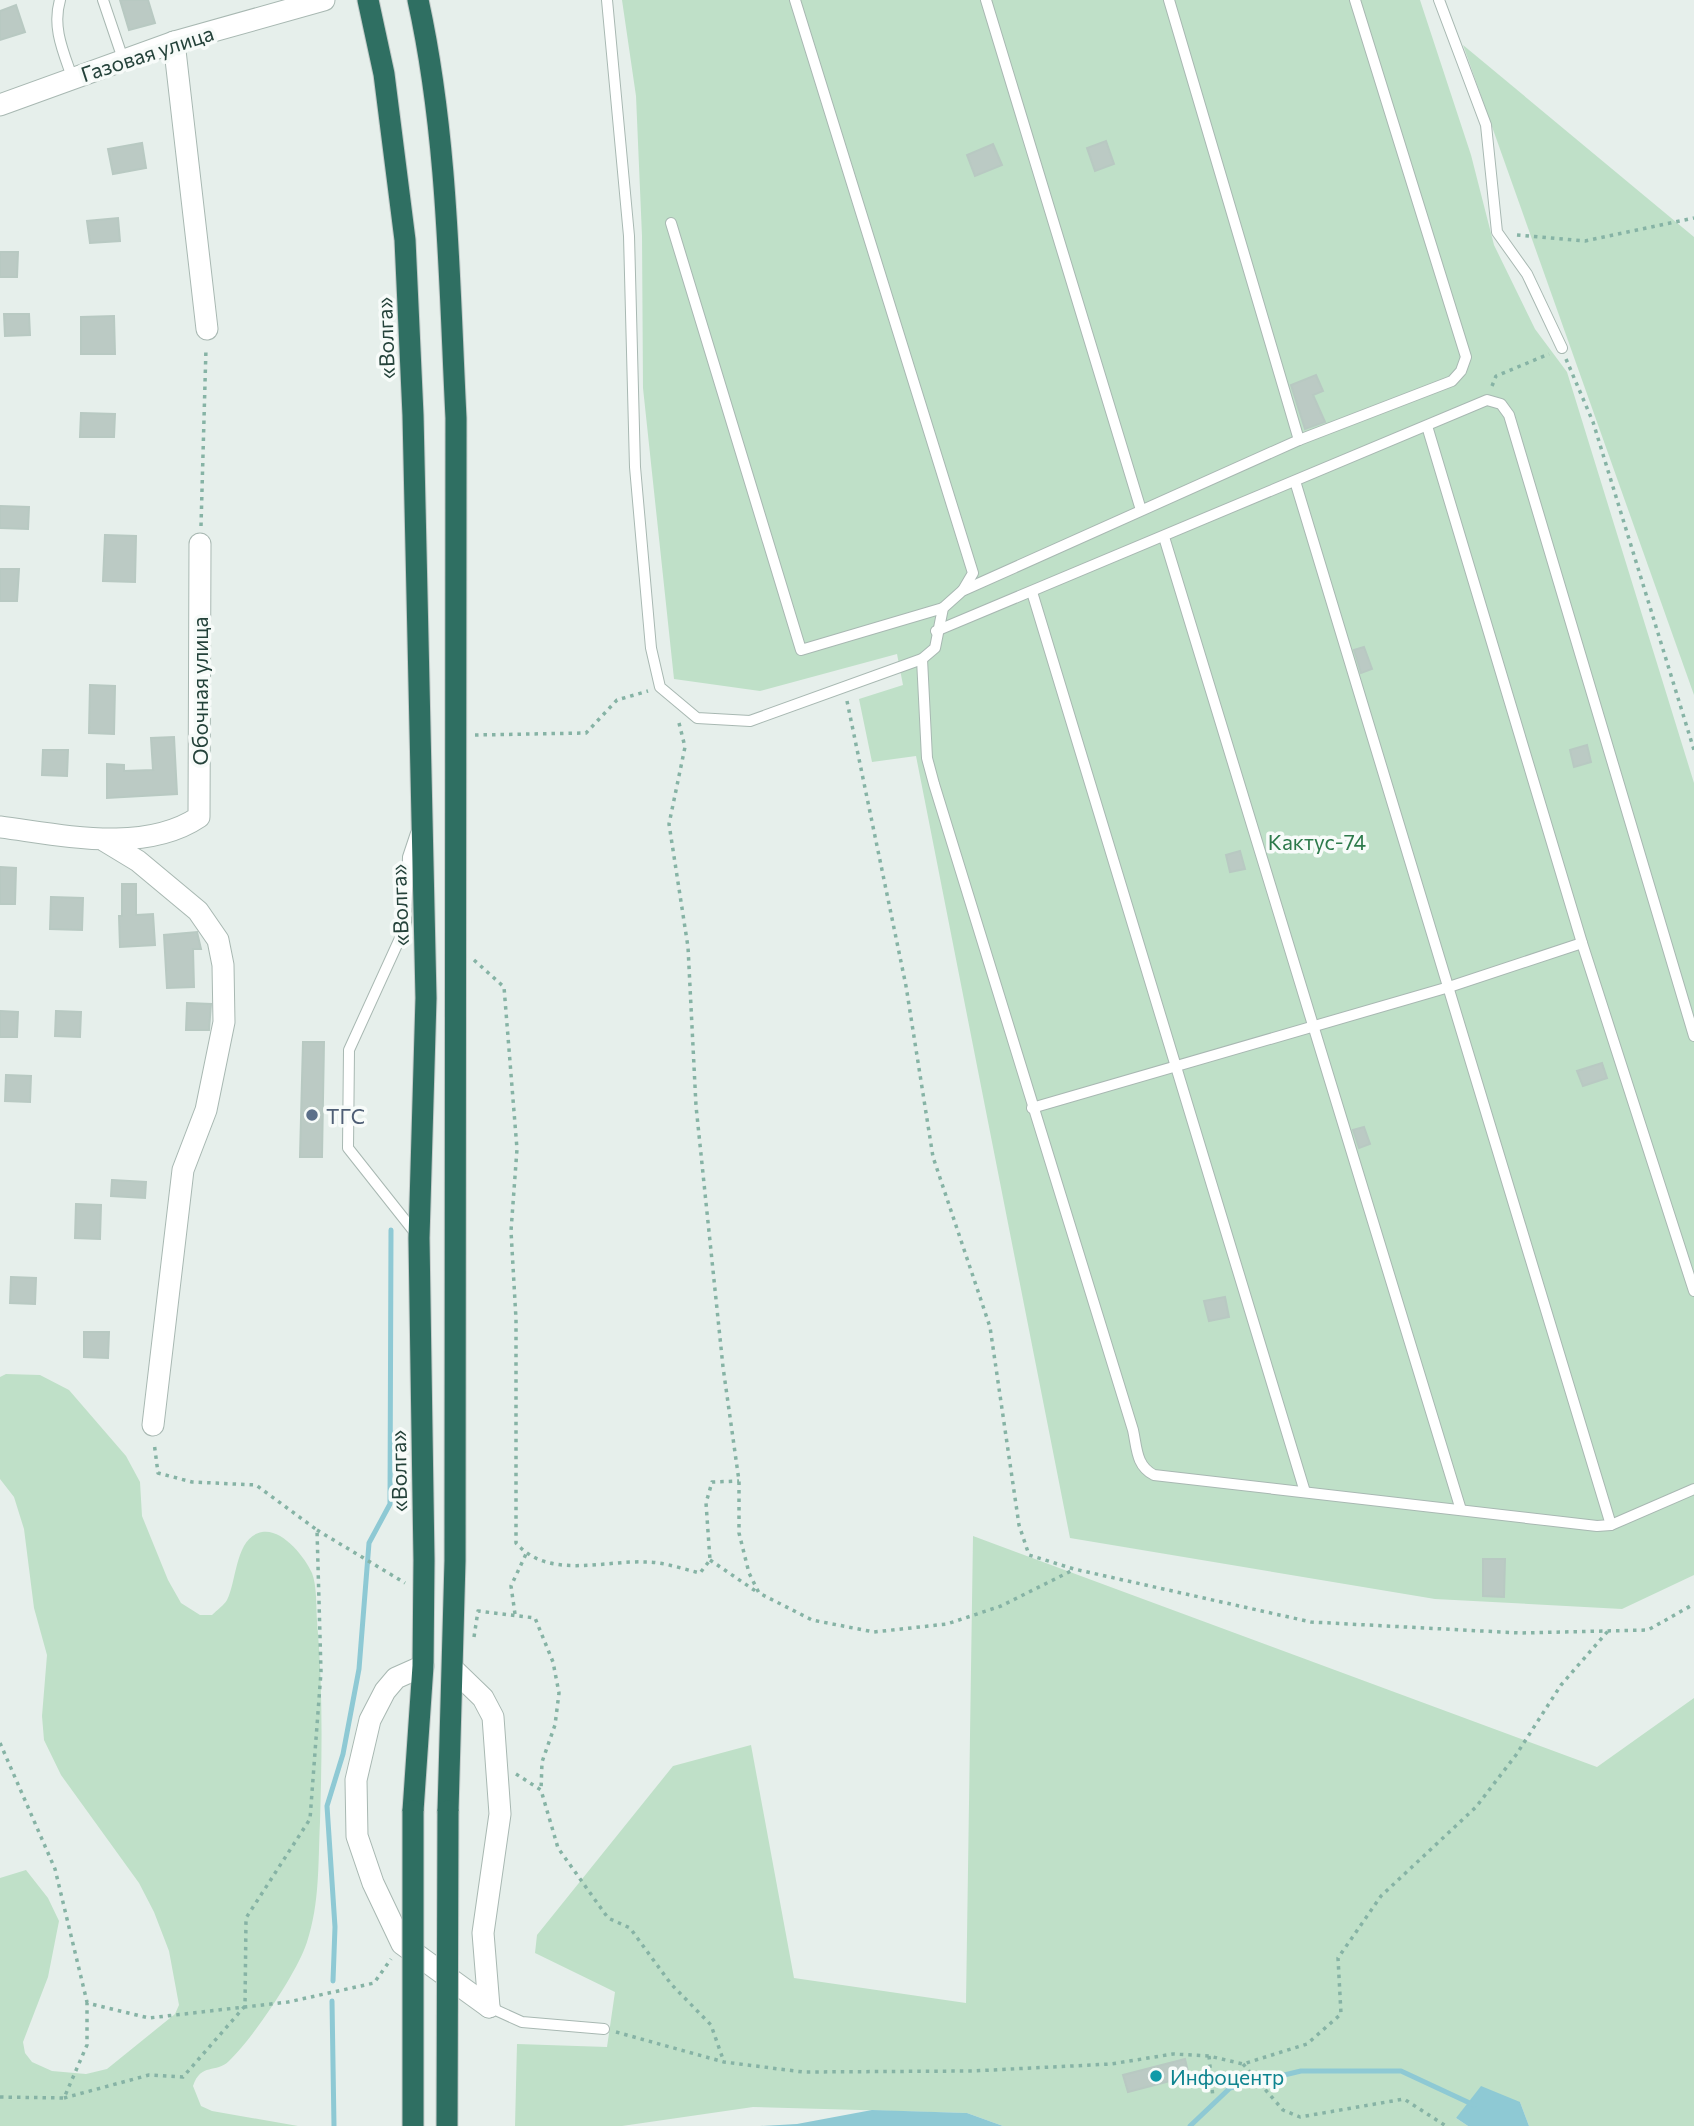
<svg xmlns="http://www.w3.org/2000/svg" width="1694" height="2126" font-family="Commissioner,sans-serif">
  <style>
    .green { fill: #bfe0c8 }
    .water { fill: #8ec9d4 }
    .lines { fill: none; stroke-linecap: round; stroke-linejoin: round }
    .stream { stroke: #8ec9d4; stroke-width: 5 }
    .building { fill: #bbcac4; stroke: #b8c9c2; stroke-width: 2 }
    .lane-casing { stroke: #a8b8b2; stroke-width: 12 }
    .street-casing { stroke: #a8b8b2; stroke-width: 23 }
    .highway-casing { stroke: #c2cac8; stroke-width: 23 }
    .path { stroke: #86b3a5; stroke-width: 3.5; stroke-dasharray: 3.5 5; stroke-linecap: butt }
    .lane { stroke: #fff; stroke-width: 10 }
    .street { stroke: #fff; stroke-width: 21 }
    .highway { stroke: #2f6f62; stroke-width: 21 }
    .highway-bridge-casing { stroke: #c2cac8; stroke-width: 23; stroke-linecap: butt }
    .highway-bridge { stroke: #2f6f62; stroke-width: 21 }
    .service-dot { fill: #5c6f8a; stroke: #f7fbf9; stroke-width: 2.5 }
    .culture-dot { fill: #0f9aa8; stroke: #f7fbf9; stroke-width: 2.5 }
    .labels { text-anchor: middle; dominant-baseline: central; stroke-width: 7; stroke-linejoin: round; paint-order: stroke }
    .street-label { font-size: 21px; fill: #24423a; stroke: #f7fbf9 }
    .park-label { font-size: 21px; fill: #2d7a4b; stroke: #f7fbf9 }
    .service-label { font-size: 21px; fill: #4e5e75; stroke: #f7fbf9; text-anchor: start }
    .culture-label { font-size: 21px; fill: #0d838f; stroke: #f7fbf9; text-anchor: start }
  </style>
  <rect width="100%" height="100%" fill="#e6efeb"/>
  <g class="green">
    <path d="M622,0H1420L1471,155L1494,245L1535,329L1567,372L1694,783V1575L1622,1609L1435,1599L1070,1538L916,756L872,762L859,699L903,685L897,654L760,691L674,679L643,388L642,236L636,96Z"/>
    <path d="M1463,45L1694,237V695Z"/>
    <path d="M6,1374L40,1375L69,1390L126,1456L140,1482L142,1516L168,1580L181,1603L200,1615H212C217,1610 224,1605 227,1600C237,1581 235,1537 262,1532C282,1528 305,1557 312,1573C317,1586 316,1607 317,1621C323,1688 322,1754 320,1822C318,1862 320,1903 307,1942C297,1973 253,2038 229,2061C216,2074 201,2062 193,2086L201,2106L212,2111L298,2126H0V1878L26,1870L48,1898L59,1921L48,1977L23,2042L25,2053L32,2062L52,2071L86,2074L107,2069L175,2014L179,2005L169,1951L154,1912L139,1883L61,1775L44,1740L42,1716L47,1655L34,1608L24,1529L14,1497L0,1479V1377Z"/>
    <path d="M973,1536L1597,1767L1694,1698V2126H1529L1520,2102L1456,2118L1468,2126H1003L967,2113L753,2107L622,2126H515L517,2044L607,2047L615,1992L535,1953L537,1935L673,1766L751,1745L794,1978L966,2003Z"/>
  </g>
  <g class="water">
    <path d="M1481,2086L1520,2102L1529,2126H1468L1456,2118Z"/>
    <path d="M872,2110L967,2113L1003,2126H760L797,2124Z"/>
  </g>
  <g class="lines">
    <g class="stream">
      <path d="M333,1981L335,1927L327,1806L343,1754L359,1669L369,1543L390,1504L391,1230"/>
      <path d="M332,2001L334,2126"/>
      <path d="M1190,2126L1230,2088L1301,2071H1401L1474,2105"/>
    </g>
  </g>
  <g class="building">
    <path d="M120,0H148L155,23L129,30Z"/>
    <path d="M16,5L25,32L0,40V11Z"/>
    <path d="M1106,141L1114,164L1095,171L1087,148Z"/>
    <path d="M142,143L146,168L113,174L108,149Z"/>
    <path d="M993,144L1002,165L975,176L967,155Z"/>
    <path d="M118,218L120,241L90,243L87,221Z"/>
    <path d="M0,252H18L17,277H0Z"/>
    <path d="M4,314H29L30,335L5,336Z"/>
    <path d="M114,316L115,354H81V317Z"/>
    <path d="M1316,375L1323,391L1313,395L1325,422L1305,429L1291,385Z"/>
    <path d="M81,413L115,414L114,437H80Z"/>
    <path d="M0,506L29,507L28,529L0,528Z"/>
    <path d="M105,535L136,536L135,582L103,581Z"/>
    <path d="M0,569H19L17,601H0Z"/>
    <path d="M1364,647L1372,669L1361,673L1354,650Z"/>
    <path d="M90,685L115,686L114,734L89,733Z"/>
    <path d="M174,737L177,794L107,798V764L124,765V771L153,770L151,738Z"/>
    <path d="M1587,745L1591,762L1574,767L1570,750Z"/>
    <path d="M43,750H68L67,776L42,775Z"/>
    <path d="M1240,851L1245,869L1230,872L1226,855Z"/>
    <path d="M0,867L16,868L15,904H0Z"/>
    <path d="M122,884H136V915L153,914L155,945L120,947L119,916H122Z"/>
    <path d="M51,897L83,898L82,930L50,929Z"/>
    <path d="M197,932L201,949H193L194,987L167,988L164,935Z"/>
    <path d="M187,1003L211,1004L209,1030H186Z"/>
    <path d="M0,1011L18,1012L17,1037H0Z"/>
    <path d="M56,1011L81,1012L80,1037L55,1036Z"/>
    <path d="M303,1042H324L322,1157H300Z"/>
    <path d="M1602,1063L1607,1078L1583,1086L1577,1071Z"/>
    <path d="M6,1075L31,1076L30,1102L5,1101Z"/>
    <path d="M1364,1127L1370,1144L1359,1148L1353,1130Z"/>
    <path d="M112,1180L146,1182L145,1198L111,1196Z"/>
    <path d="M76,1204L101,1205L100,1239L75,1238Z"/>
    <path d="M11,1277L36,1278L35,1304L10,1303Z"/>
    <path d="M1225,1297L1229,1317L1209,1321L1204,1301Z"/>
    <path d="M84,1332H109L108,1358L84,1357Z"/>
    <path d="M1483,1559H1505L1504,1597L1483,1596Z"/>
    <path d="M1185,2059L1189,2076L1128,2092L1123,2075Z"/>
  </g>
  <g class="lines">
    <g class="lane-casing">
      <g id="lane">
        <path d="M60,0C52,27 63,51 72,77"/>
        <path d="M103,0L123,59"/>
        <path d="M607,0L629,236L635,467L651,648L660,687L697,718L750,721L922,659L935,648L943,608L962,591L1299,440L1452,381L1461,371L1466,357L1355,0"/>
        <path d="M795,0L973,573L963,590"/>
        <path d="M986,0L1141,510"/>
        <path d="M1169,0L1299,440"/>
        <path d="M1439,0L1486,125L1497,232L1527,274L1562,348"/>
        <path d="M671,223L801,650L943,608"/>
        <path d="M1427,426L1582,943L1694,1291"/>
        <path d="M1295,481L1611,1525"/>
        <path d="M1164,537L1461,1510"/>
        <path d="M1032,592L1305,1492"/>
        <path d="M936,631L1487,400L1501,404L1509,415L1694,1036"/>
        <path d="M922,659L927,758L934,784L1133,1430C1137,1448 1136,1466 1154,1475L1597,1526L1611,1525L1694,1489"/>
        <path d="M1032,1108L1449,987L1582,943"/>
        <path d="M416,1234L348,1148L349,1050L406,925L408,857L416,833"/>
        <path d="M489,2007L522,2022L604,2029"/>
      </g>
    </g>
    <g class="street-casing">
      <g id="street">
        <path d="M174,42L207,329"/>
        <path d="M0,105L174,42L324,0"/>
        <path d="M0,827C62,835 144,854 199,817L200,544"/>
        <path d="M105,841L138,861L198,911L218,940L223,965L224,1022L206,1110L183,1170L153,1425"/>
        <path d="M423,1666L396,1678L385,1691L370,1720L356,1780L357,1836L373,1883L402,1944L489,2007"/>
        <path d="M453,1669L483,1698L493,1717L500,1814L483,1933L489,2007"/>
      </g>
    </g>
    <g class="highway-casing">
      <g id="highway">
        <path d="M368,0L384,74L405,240L413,415L426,998L419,1238L424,1560L423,1666L413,1811"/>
        <path d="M418,0C448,136 449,279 456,418L455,1561L448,1811"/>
      </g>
    </g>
    <g class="path">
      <path d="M1517,235L1585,241L1694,218"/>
      <path d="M1566,359L1593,422L1694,750"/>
      <path d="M1492,386L1496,376L1549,354"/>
      <path d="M201,526L206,348"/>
      <path d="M847,701L906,986L933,1157L990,1327L1019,1525L1029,1555L1074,1569L1311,1622L1520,1633L1648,1630L1694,1604"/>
      <path d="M679,723L685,747L669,824L688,947L696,1106L723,1367L739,1481V1533L749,1573L759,1593L812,1620L874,1632L947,1624L1001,1606L1073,1570"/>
      <path d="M475,735L586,733L617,700L648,691"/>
      <path d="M474,960L504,987L517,1149L511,1231L516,1319V1543C548,1580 604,1560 646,1562C664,1562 683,1569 700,1573L710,1560L706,1503L712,1482L739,1481"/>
      <path d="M317,1530L405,1583"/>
      <path d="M710,1560L757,1592"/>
      <path d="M515,1614L511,1586L526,1554"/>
      <path d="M474,1637L478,1611L535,1618L553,1662L559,1693L555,1725L542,1762L541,1790"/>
      <path d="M0,1743L55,1869L87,2002"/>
      <path d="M516,1774L541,1790L558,1848L608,1918L630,1928L671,1984L711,2025L724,2062"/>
      <path d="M616,2032L724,2062L803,2072L972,2071L1111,2064L1173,2054L1209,2056L1243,2064L1307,2044L1341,2014L1338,1958L1381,1896L1476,1807L1516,1755L1561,1685L1608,1631"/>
      <path d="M1209,2056L1213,2098"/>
      <path d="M1243,2064L1283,2110L1300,2117L1404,2099L1446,2126"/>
      <path d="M0,2097L64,2098L87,2045V2003L149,2018L288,2002L374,1983L391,1959"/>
      <path d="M64,2098L149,2075L183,2077L245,2006L246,1918L310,1819L321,1672L317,1530L256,1485L192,1482L158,1473L154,1442"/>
    </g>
    <use href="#lane" class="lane"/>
    <use href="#street" class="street"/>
    <use href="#highway" class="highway"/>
    <g class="highway-bridge-casing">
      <g id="highway-bridge">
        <path d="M413,2126V1811"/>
        <path d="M447,2126L448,1811"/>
      </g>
    </g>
    <use href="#highway-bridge" class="highway-bridge"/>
  </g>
  <circle class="service-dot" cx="312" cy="1115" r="7"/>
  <circle class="culture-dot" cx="1156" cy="2076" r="7"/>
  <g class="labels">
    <g class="street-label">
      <text transform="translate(147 53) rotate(-18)">Газовая улица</text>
      <text transform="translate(385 338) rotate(-92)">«Волга»</text>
      <text transform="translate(199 691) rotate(-90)">Обочная улица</text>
      <text transform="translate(399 905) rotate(-92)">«Волга»</text>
      <text transform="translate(398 1471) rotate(-91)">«Волга»</text>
    </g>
    <g class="park-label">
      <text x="1317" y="841">Кактус-74</text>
    </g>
    <g class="service-label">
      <text x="326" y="1115">ТГС</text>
    </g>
    <g class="culture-label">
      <text x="1170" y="2076">Инфоцентр</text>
    </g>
  </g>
</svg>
